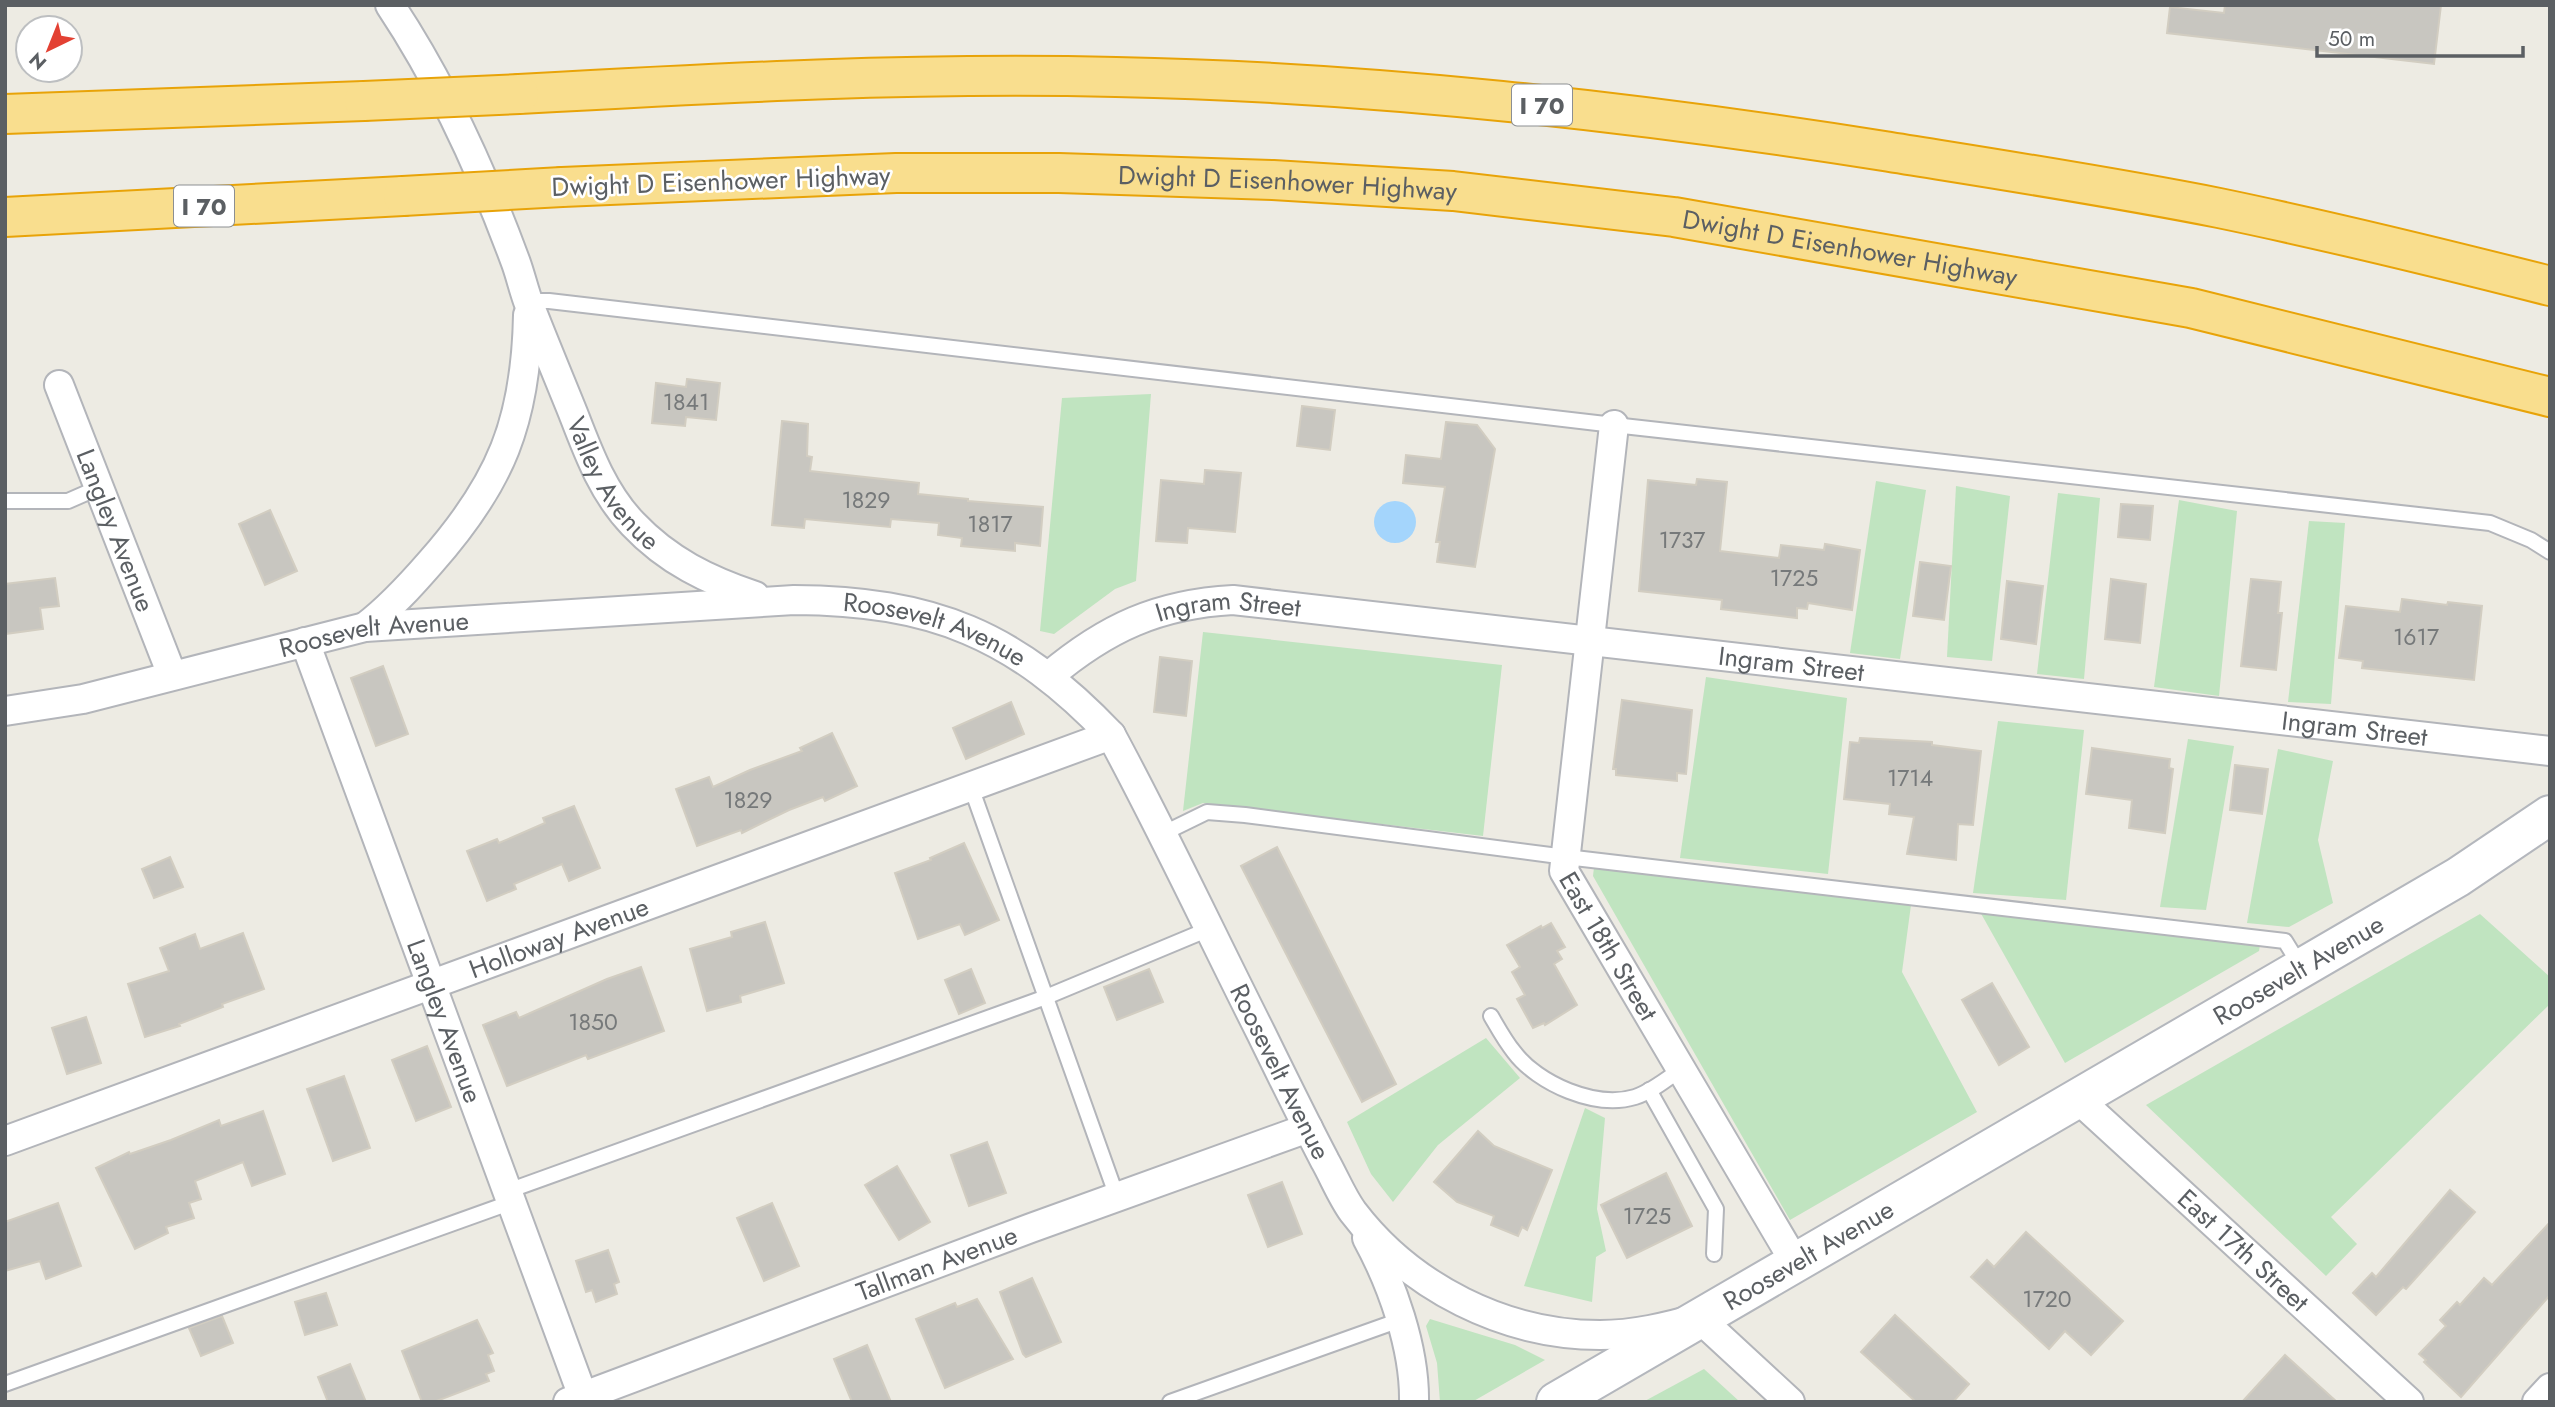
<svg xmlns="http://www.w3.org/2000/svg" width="2555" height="1407" font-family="Jost,sans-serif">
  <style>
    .green { fill: #c0e4c0 }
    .water { fill: #a4d5fc }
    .building { fill: #c8c6c0; stroke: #d2cdc1; stroke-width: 2 }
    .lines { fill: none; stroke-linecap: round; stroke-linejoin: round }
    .lane-casing { stroke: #b3b5ba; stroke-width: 18 }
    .street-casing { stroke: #b3b5ba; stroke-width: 32 }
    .secondary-casing { stroke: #b4b7bd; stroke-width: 42 }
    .highway-casing { stroke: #e8a308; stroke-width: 42 }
    .lane { stroke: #fff; stroke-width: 14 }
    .street { stroke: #fff; stroke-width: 28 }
    .secondary { stroke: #fff; stroke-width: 38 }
    .highway { stroke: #f9de8e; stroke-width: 38 }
    .highway-bridge-casing { stroke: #e8a308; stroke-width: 42; stroke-linecap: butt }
    .highway-bridge { stroke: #f9de8e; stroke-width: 38 }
    .labels { text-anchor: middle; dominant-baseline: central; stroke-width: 5; stroke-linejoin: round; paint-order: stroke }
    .number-label { font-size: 23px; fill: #76797a }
    .shield { fill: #fff; stroke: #8c8f92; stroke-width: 2 }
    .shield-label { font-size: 24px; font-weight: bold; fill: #5b5f63 }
    .street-label { font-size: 26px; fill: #5b5f63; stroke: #fff }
  </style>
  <rect width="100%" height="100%" fill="#edebe3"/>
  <g class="green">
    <path d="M1151,394L1136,581L1115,589L1054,634L1040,631L1062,398Z"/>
    <path d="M1876,481L1926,490L1900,659L1850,653Z"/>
    <path d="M1956,486L2010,496L1992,661L1947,657Z"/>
    <path d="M2058,493L2100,498L2084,679L2037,674Z"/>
    <path d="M2179,500L2237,511L2219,696L2154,687Z"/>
    <path d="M2309,521L2345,523L2331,704L2288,702Z"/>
    <path d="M1203,632L1502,665L1483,836L1203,803L1183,811Z"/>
    <path d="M1706,677L1847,698L1828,874L1680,858Z"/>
    <path d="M1998,721L2084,730L2066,900L1973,893Z"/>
    <path d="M2188,739L2234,746L2206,910L2160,907Z"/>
    <path d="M2278,749L2333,761L2318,840L2333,903L2289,927L2247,923Z"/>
    <path d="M1594,867L1911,905L1902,972L1977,1112L1790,1220L1593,876Z"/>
    <path d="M1979,910L2260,945L2259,951L2065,1063Z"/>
    <path d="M2480,914L2550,977V1004L2331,1217L2357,1244L2326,1276L2146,1105Z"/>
    <path d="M1486,1038L1520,1078L1438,1145L1393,1202L1371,1174L1347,1122Z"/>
    <path d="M1585,1108L1605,1118L1597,1209L1606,1251L1596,1257L1592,1302L1524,1286Z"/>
    <path d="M1430,1319L1515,1345L1545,1360L1472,1402H1440L1437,1363L1426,1326Z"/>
    <path d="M1704,1369L1740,1402H1643Z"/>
  </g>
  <circle class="water" cx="1395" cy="522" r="21"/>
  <g class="building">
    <path d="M2225,5H2441L2434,64L2167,33L2170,7L2224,13Z"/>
    <path d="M687,379L720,383L716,420L686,417L685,426L652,423L656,383L686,387Z"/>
    <path d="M1302,406L1335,410L1330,450L1297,446Z"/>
    <path d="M782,421L808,424L807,456L812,457L810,471L919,483L918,494L968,499V501L1043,507L1040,546L1015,543V551L961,546L962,538L938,535L939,523L891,519L890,527L805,519L804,528L772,525Z"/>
    <path d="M1446,422L1477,425L1495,449L1475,567L1437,562L1440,542H1436L1445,487L1403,483L1406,455L1441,459Z"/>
    <path d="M1205,470L1241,473L1235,532L1188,528L1187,543L1156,541L1161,480L1204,484Z"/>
    <path d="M1697,479L1727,482L1720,551L1779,558L1781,545L1824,550L1825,544L1860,550L1852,610L1808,603L1807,609L1797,608V618L1721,609L1722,600L1639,591L1648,480L1696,485Z"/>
    <path d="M2121,504L2153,506L2150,540L2118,537Z"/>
    <path d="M270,510L297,571L265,585L239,524Z"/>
    <path d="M1920,562L1951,566L1944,620L1913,616Z"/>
    <path d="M55,578L59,606L40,608L43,629L5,634V584Z"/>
    <path d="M2111,579L2146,584L2140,643L2105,639Z"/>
    <path d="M2251,579L2281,582L2278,613H2282L2276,670L2241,666Z"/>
    <path d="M2007,581L2043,586L2036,644L2001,639Z"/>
    <path d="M2402,599L2447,605L2448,602L2482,606L2474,680L2362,668L2363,661L2339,658L2346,606L2400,612Z"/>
    <path d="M1160,657L1192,661L1186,716L1154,712Z"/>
    <path d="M383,666L408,734L376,746L351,678Z"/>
    <path d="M1622,700L1692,710L1686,774L1677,773V781L1616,775V769H1613Z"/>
    <path d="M1011,702L1024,734L966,759L953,728Z"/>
    <path d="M832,733L857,786L825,801L823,797L789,810L742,833L741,830L697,846L676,789L709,777L713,787L750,770L802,751L800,748Z"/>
    <path d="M1860,738L1932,742V745L1981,751L1973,825L1958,824L1956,860L1907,854L1914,817L1889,814L1890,804L1844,799L1850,742L1859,743Z"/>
    <path d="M2092,748L2170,759L2169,768L2173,769L2165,833L2129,828L2132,800L2086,794Z"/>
    <path d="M2235,765L2268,769L2262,814L2230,810Z"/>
    <path d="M574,806L600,868L569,881L562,864L514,884L516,889L487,901L467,851L497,839L499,843L545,823L543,818Z"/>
    <path d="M964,843L999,920L965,935L960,924L918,939L895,873L931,860L930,858Z"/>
    <path d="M1277,847L1396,1084L1362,1102L1241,866Z"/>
    <path d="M170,857L183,887L154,898L142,869Z"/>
    <path d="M765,922L784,983L740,996L741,1002L707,1011L690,949L732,937L731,932Z"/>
    <path d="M1551,923L1565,947L1557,951L1562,959L1554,964L1577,1005L1545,1025L1544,1023L1533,1028L1517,999L1525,995L1512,972L1520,967L1507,945L1541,926L1542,928Z"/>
    <path d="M243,933L264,989L222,1004L223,1007L179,1024L180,1026L145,1037L128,984L169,971L160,948L195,934L200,949Z"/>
    <path d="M641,967L664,1031L588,1059L586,1055L507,1086L483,1025L516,1012L519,1018L607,979Z"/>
    <path d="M971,969L985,1003L959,1014L945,980Z"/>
    <path d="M1149,969L1163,1002L1117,1020L1104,987Z"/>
    <path d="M1992,983L2029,1047L1999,1065L1962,1000Z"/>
    <path d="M86,1017L101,1063L67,1074L52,1028Z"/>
    <path d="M427,1046L451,1107L416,1121L392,1060Z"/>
    <path d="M344,1076L370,1148L333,1161L307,1089Z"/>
    <path d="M263,1111L285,1174L252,1186L243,1162L195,1181L201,1199L189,1203L194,1218L166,1227L168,1233L135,1249L96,1168L129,1152L130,1154L171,1140L219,1120L221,1126Z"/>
    <path d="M1478,1131L1494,1146L1552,1170L1527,1230L1522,1227L1518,1236L1491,1225L1494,1216L1457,1202L1434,1182Z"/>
    <path d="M987,1142L1006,1193L969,1206L951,1155Z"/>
    <path d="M897,1166L930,1222L899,1240L865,1185Z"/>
    <path d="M1666,1173L1692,1226L1627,1258L1601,1205Z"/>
    <path d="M1282,1182L1302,1234L1268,1247L1248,1195Z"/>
    <path d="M2450,1190L2475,1212L2406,1289L2403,1287L2376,1315L2353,1293L2372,1273L2376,1277Z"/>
    <path d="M58,1203L81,1266L46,1279L40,1261L5,1271V1222Z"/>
    <path d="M772,1203L799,1266L764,1281L737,1218Z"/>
    <path d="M2550,1222V1295L2461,1397L2424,1362L2426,1360L2419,1354L2446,1326L2440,1320L2457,1302L2460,1305L2484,1278L2492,1285Z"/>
    <path d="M2026,1232L2123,1321L2091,1355L2065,1331L2049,1349L1971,1277L1987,1260L1994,1267Z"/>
    <path d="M608,1250L619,1282L614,1284L617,1294L596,1302L592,1290L586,1292L576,1261Z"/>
    <path d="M1032,1278L1061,1342L1026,1357L1023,1354L1000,1292Z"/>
    <path d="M326,1293L337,1325L305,1335L295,1302Z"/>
    <path d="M977,1299L1013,1359L945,1388L916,1319L955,1303L957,1307Z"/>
    <path d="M1895,1315L1969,1384L1953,1402H1916L1861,1352Z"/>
    <path d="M222,1316L233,1343L201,1356L189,1328Z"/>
    <path d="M477,1320L493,1353L488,1355L494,1371L486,1374L489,1381L434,1402H422L402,1351Z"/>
    <path d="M867,1345L891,1402H852L834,1359Z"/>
    <path d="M2285,1355L2337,1402H2242Z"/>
    <path d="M350,1364L366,1402H328L318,1377Z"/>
  </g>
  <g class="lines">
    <g class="lane-casing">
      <g id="lane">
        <path d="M528,301H549L1614,425L2490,523L2531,540L2550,552"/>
        <path d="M5,501H68L100,487"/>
        <path d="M971,787L1117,1197"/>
        <path d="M1162,834L1207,812L1245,815L1566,857L2285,941L2301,967"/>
        <path d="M1491,1016C1498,1028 1505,1041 1514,1052C1538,1084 1596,1109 1635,1097C1651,1092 1667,1079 1681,1069"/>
        <path d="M1649,1090L1716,1209L1714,1254"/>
        <path d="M508,1191L1046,997L1209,929"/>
        <path d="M5,1384L512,1202"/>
        <path d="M1170,1402L1400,1320"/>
      </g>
    </g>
    <g class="street-casing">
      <g id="street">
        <path id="s1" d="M390,5C442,83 484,176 516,263C521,277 524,291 529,304C543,340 558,376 573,413C588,452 603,493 633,524C668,561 708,580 755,596"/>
        <path id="s2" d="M59,385L172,675"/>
        <path id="s3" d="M1614,425L1564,871L1796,1264"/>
        <path d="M365,627C390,608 410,586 430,563C501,483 526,421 528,315"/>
        <path id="s4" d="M305,642L585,1402"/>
        <path id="s5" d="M1049,676C1106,628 1158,604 1233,600L2550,751"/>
        <path id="s6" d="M5,711L83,699L365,627L794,600C932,601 1015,634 1111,735C1164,833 1211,934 1261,1033C1282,1076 1303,1119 1325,1161C1334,1177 1342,1197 1353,1212C1411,1288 1505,1335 1600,1335C1634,1335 1667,1327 1699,1318L1790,1402"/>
        <path id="s7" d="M2078,1099L2409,1402"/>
        <path id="s8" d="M5,1141L1111,735"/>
        <path d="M1367,1238C1392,1284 1415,1348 1414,1402"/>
        <path id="s9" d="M568,1402L1031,1228L1308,1128"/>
        <path d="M2537,1402L2550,1388"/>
      </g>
    </g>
    <g class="secondary-casing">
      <g id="secondary">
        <path id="s10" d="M1556,1402L2458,877L2550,815"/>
      </g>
    </g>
    <g class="highway-casing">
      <g id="highway">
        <path d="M519,94C718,83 917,72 1116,77C1374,82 1630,111 1884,151C1996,169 2108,186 2219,208C2330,231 2440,258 2550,286"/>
        <path d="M5,114L364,101"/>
        <path id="s11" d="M562,187L896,173H1059L1273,180L1453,191L1674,217L2191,308L2550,397"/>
        <path d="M5,217L403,196"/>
      </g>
    </g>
    <use href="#lane" class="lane"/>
    <use href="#street" class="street"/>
    <use href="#secondary" class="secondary"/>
    <use href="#highway" class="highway"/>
    <g class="highway-bridge-casing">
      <g id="highway-bridge">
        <path d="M364,101L519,94"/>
        <path d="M403,196L562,187"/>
      </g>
    </g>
    <use href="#highway-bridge" class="highway-bridge"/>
  </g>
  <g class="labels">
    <g class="number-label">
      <text x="686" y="402">1841</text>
      <text x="866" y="500">1829</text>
      <text x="990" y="524">1817</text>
      <text x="1682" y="540">1737</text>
      <text x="1794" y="578">1725</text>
      <text x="2416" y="637">1617</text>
      <text x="1910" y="778">1714</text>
      <text x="748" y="800">1829</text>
      <text x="593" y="1022">1850</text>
      <text x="1647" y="1216">1725</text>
      <text x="2047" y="1299">1720</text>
    </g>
    <g class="shield">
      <rect x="1512" y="84.5" width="60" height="41" rx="5"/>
      <rect x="174" y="185.5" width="60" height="41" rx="5"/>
    </g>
    <g class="shield-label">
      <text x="1542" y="105">I 70</text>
      <text x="204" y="206">I 70</text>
    </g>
    <g class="street-label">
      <text transform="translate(721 181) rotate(-2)">Dwight D Eisenhower Highway</text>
      <text stroke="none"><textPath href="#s11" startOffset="726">Dwight D Eisenhower Highway</textPath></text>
      <text stroke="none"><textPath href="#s11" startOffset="1293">Dwight D Eisenhower Highway</textPath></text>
      <text stroke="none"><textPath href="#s1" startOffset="530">Valley Avenue</textPath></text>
      <text stroke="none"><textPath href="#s2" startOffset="156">Langley Avenue</textPath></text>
      <text stroke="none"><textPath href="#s5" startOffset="198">Ingram Street</textPath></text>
      <text stroke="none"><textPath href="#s6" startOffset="945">Roosevelt Avenue</textPath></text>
      <text stroke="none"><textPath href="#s6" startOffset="378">Roosevelt Avenue</textPath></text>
      <text stroke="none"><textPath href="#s5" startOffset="765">Ingram Street</textPath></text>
      <text stroke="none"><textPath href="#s5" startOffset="1332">Ingram Street</textPath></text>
      <text stroke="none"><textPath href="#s8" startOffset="590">Holloway Avenue</textPath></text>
      <text stroke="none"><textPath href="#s3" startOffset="536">East 18th Street</textPath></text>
      <text stroke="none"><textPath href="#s10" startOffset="859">Roosevelt Avenue</textPath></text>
      <text stroke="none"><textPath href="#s4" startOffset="404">Langley Avenue</textPath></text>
      <text stroke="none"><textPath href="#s6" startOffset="1533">Roosevelt Avenue</textPath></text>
      <text stroke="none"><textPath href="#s7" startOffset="224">East 17th Street</textPath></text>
      <text stroke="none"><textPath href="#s10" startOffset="292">Roosevelt Avenue</textPath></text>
      <text stroke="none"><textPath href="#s9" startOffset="394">Tallman Avenue</textPath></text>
    </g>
  </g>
  <rect width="2555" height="1407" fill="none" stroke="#5b5f63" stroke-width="14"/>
  <g transform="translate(49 49) rotate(223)"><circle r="33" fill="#ffffff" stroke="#bdbfc1" stroke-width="2"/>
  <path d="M0-5L12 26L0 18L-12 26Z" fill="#e34133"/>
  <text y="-10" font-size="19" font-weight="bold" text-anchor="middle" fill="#5b5f63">N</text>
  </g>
  <path d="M2317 46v10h206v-10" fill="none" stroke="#5b5f63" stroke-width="3.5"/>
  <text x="2328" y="46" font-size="21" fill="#5b5f63" stroke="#ffffff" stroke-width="5" paint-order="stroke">50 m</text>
</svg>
